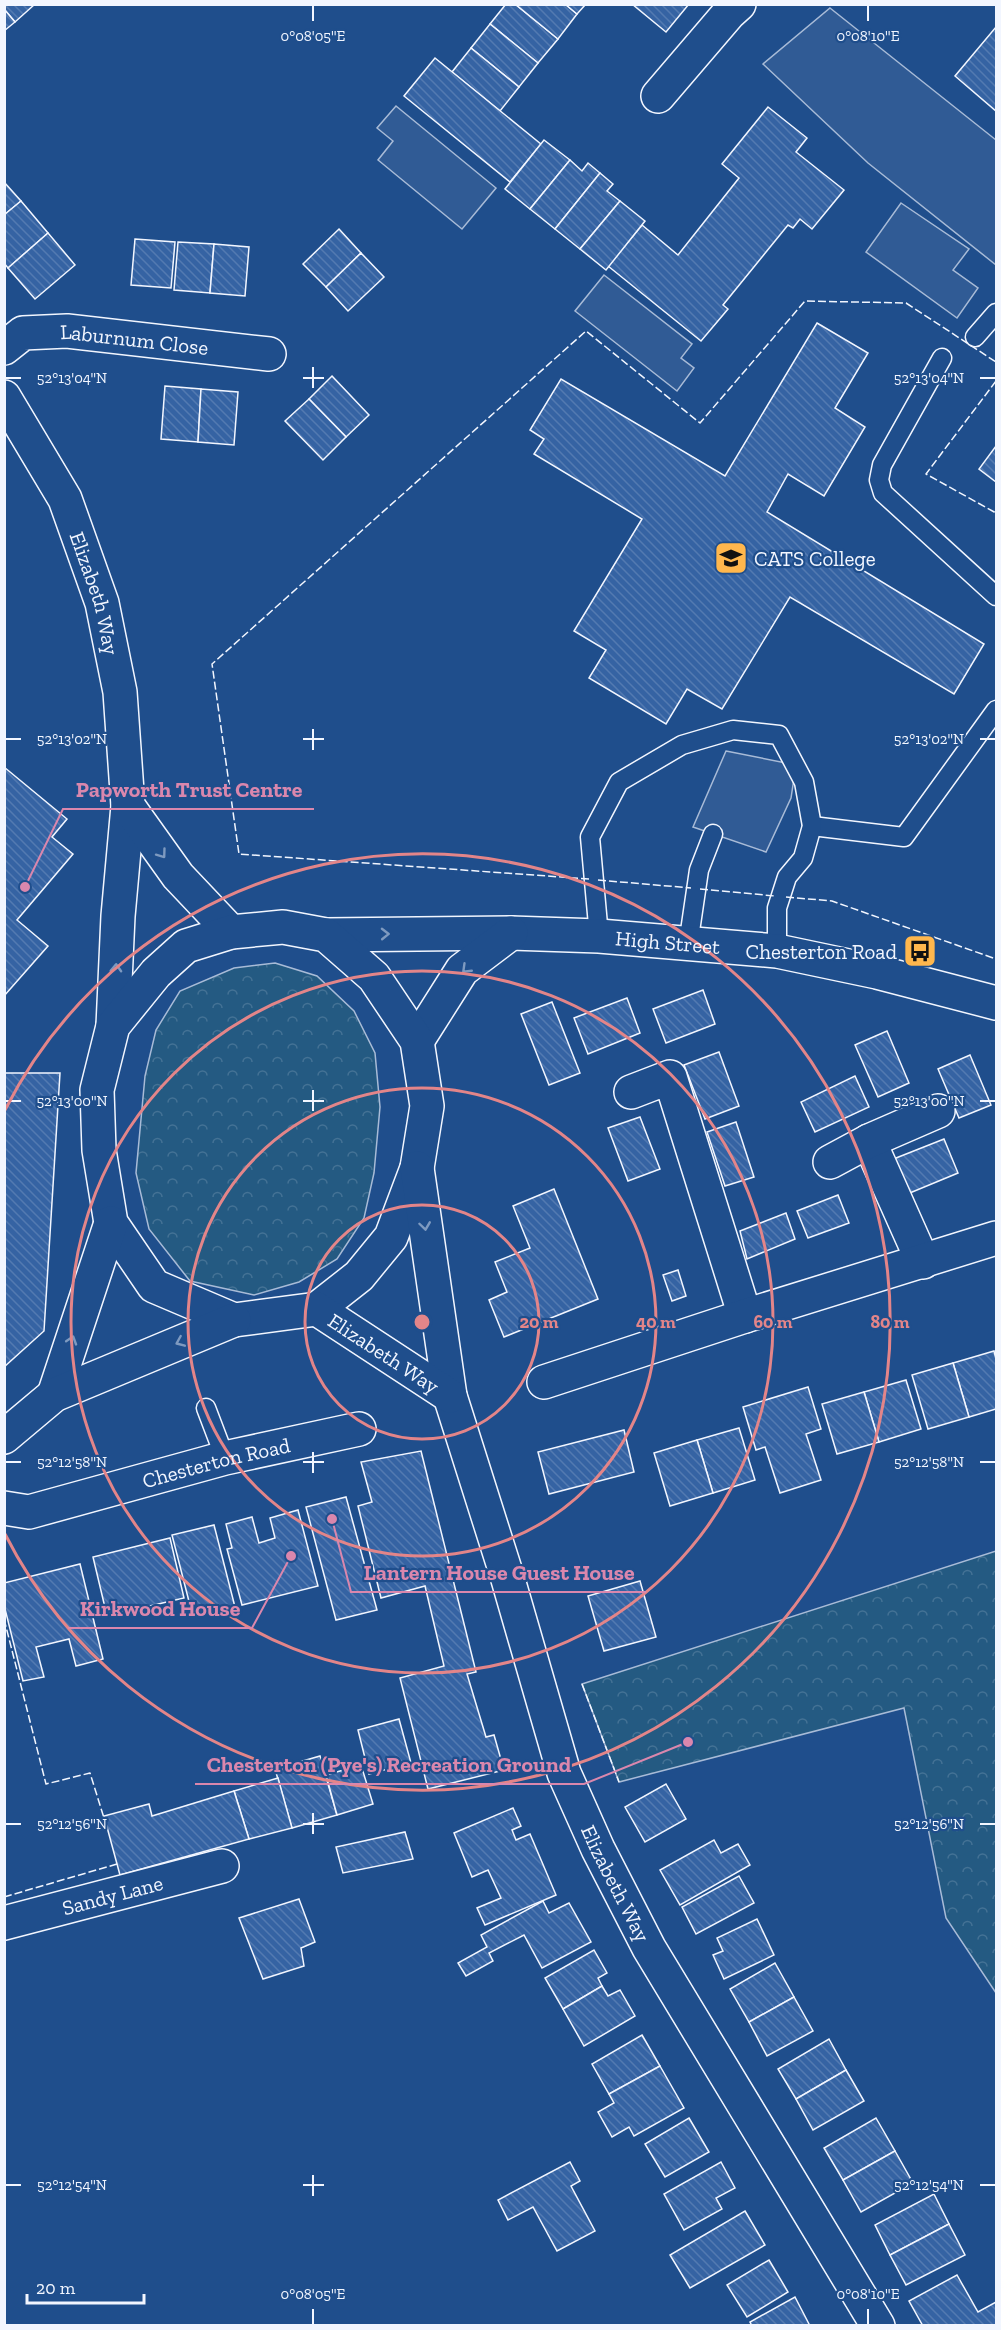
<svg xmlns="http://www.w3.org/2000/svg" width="1001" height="2330" font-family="'Zilla Slab',serif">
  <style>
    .forest { fill: url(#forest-crowns); stroke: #a8bbd7; stroke-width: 1.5 }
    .parking { fill: #305b95; stroke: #a8bbd7; stroke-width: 1.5 }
    .building { fill: url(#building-back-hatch); stroke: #f2f6ff; stroke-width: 1.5 }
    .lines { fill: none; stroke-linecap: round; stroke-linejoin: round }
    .service-casing { stroke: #f2f6ff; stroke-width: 21 }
    .minor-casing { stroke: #f2f6ff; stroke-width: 36 }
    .tertiary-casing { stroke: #f2f6ff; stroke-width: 36 }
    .primary-casing { stroke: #f2f6ff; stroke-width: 36 }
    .service { stroke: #1f4e8c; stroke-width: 18 }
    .minor { stroke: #1f4e8c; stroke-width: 33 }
    .tertiary { stroke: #1f4e8c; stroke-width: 33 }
    .primary { stroke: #1f4e8c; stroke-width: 33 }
    .fence { stroke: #f2f6ff; stroke-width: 1.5; stroke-dasharray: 8 3; stroke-linecap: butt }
    .oneway { stroke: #7e9ac0 }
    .ticks { fill: none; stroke: #f2f6ff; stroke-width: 2 }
    .ring { fill: none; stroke: #e38589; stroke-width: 3 }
    .labels { text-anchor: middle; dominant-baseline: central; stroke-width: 4.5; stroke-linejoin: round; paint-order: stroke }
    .street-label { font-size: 21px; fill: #f2f6ff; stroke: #1f4e8c }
    .poi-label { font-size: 21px; fill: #f2f6ff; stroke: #1f4e8c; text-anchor: start }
    .ticks-label { font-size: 15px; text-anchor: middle; fill: #f2f6ff; stroke: #1f4e8c; stroke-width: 4.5; stroke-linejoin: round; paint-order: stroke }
    .centre { fill: #e38589; stroke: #1f4e8c; stroke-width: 3 }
    .ring-label { font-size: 18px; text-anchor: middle; font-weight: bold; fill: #e38589; stroke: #1f4e8c; stroke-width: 4.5; stroke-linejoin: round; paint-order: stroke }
    .leader { fill: none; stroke: #da87ad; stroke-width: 2 }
    .callout-dot { fill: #da87ad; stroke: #1f4e8c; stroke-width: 2 }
    .callout-label { font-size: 22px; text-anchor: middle; font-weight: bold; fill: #da87ad; stroke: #1f4e8c; stroke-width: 4.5; stroke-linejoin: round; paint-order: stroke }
  </style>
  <defs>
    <pattern id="forest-crowns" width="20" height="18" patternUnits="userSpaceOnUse" patternTransform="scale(1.5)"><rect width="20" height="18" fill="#245a82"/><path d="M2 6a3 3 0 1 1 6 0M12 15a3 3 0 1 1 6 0" fill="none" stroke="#447295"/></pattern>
    <pattern id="building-back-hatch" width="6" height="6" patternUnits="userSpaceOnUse" patternTransform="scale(1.5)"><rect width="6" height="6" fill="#3563a3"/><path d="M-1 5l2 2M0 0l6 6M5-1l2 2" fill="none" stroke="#537ab1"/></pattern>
  </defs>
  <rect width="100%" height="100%" fill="#1f4e8c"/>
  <g class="forest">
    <path d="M275,963L317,976L354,1011L375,1053L380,1107L374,1173L364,1218L337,1259L299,1282L254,1295L190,1281L149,1229L136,1173L145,1076L156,1030L180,991L234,968Z"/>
    <path d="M996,1551V1993L946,1918L904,1708L619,1782L582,1684Z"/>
  </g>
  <g class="parking">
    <path d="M830,8L996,140V265L868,163L763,64Z"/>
    <path d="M396,106L496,188L462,229L378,160L393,141L377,128Z"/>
    <path d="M901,203L969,249L953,270L978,288L957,318L866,252Z"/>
    <path d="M604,275L692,344L681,358L694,368L677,391L575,311Z"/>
    <path d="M726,751L796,765L791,798L766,852L693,827Z"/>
  </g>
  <g class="building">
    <path d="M4,4H35L15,22L4,9Z"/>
    <path d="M506,4H515L558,39L538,63L490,24Z"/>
    <path d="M515,4H565L577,14L558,39Z"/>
    <path d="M565,4H586L577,14Z"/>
    <path d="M632,4H689L666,32Z"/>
    <path d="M4,9L15,22L4,31Z"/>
    <path d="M490,24L538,63L519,87L471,48Z"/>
    <path d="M996,27V111L955,76Z"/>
    <path d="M471,48L519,87L500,111L452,72Z"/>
    <path d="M435,58L541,144L510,182L404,96Z"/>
    <path d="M768,107L807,138L796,152L844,190L812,229L800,219L793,228L788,225L723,305L728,309L701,341L608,266L642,225L678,255L739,178L722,164Z"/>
    <path d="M544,140L570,160L530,209L505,189Z"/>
    <path d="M570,160L582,171L588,163L600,173L555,229L530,209Z"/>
    <path d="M600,173L613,184L607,191L620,201L580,249L555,229Z"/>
    <path d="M4,182L21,201L4,215Z"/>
    <path d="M21,201L48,233L8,268L4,263V215Z"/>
    <path d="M620,201L645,221L606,270L580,249Z"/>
    <path d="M339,229L361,253L326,287L303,264Z"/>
    <path d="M48,233L75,265L35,299L8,268Z"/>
    <path d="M135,239L175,242L171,288L131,285Z"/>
    <path d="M178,242L214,244L210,293L174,290Z"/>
    <path d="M214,244L249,247L245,296L210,293Z"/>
    <path d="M361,253L384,277L348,311L326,287Z"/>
    <path d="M817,323L868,353L835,408L865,427L824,496L788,474L767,512L984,644L954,694L790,597L722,709L687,689L666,724L589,678L606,650L574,631L642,519L534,454L544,439L530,430L561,379L725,476Z"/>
    <path d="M332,376L369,415L346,437L309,399Z"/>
    <path d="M165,386L201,389L198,442L161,439Z"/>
    <path d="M201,389L238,392L234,445L198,442Z"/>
    <path d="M309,399L346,437L323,460L285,421Z"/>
    <path d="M996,446V482L979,469Z"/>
    <path d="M4,767L67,819L52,837L73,854L17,920L48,946L4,996Z"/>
    <path d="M703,990L715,1024L666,1043L653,1009Z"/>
    <path d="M627,998L640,1033L588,1054L574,1018Z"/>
    <path d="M552,1002L580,1073L549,1085L521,1014Z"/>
    <path d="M887,1031L909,1083L878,1097L855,1045Z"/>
    <path d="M719,1052L739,1106L705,1119L684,1065Z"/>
    <path d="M970,1055L991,1105L959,1118L938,1069Z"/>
    <path d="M4,1073H60L44,1331L4,1367Z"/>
    <path d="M855,1076L869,1107L815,1132L801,1102Z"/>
    <path d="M640,1117L660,1169L628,1181L608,1128Z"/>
    <path d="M736,1122L754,1177L725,1186L707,1132Z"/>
    <path d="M944,1139L958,1173L905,1195L891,1160Z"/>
    <path d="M554,1189L598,1299L504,1337L489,1300L507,1292L495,1262L530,1248L513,1206Z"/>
    <path d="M838,1195L849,1223L808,1238L797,1211Z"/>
    <path d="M786,1213L795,1239L747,1259L740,1231Z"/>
    <path d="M678,1270L686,1296L672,1301L663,1275Z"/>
    <path d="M994,1351L996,1359V1409L969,1417L953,1363Z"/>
    <path d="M953,1363L969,1417L928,1429L912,1375Z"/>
    <path d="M906,1380L921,1429L879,1442L864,1392Z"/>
    <path d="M808,1387L821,1429L806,1434L821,1480L780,1493L765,1447L756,1450L743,1407Z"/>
    <path d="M864,1392L879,1442L837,1454L822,1404Z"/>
    <path d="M739,1428L755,1480L713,1493L697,1440Z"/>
    <path d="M624,1430L634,1472L549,1494L538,1452Z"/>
    <path d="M697,1440L713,1493L670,1506L654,1453Z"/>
    <path d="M421,1451L476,1672L467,1674L486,1737L494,1735L504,1770L428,1789L400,1678L444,1666L425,1586L381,1598L358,1506L372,1502L361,1462Z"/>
    <path d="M346,1497L377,1610L336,1620L306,1507Z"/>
    <path d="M298,1510L318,1586L242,1605L227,1549L232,1548L226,1524L252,1517L259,1543L275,1538L270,1518Z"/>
    <path d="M214,1525L235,1607L193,1617L172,1535Z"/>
    <path d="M170,1538L184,1598L107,1616L93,1557Z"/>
    <path d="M80,1564L103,1659L76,1666L69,1639L36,1647L44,1677L23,1681L4,1605V1583Z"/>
    <path d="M640,1581L656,1637L604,1651L588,1596Z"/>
    <path d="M399,1719L411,1763L369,1774L358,1730Z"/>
    <path d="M320,1756L337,1815L292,1828L275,1769Z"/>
    <path d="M361,1765L373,1804L337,1815L326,1775Z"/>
    <path d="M278,1778L292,1828L249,1839L234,1791Z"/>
    <path d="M666,1784L686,1819L645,1842L625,1807Z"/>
    <path d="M234,1791L249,1839L120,1875L104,1816L149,1804L152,1816Z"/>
    <path d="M513,1808L521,1826L512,1830L516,1840L530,1834L556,1895L485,1925L477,1908L501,1898L488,1870L472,1877L454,1833Z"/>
    <path d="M405,1832L413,1859L343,1873L336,1847Z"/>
    <path d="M714,1840L721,1853L738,1844L750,1865L680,1905L660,1870Z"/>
    <path d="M739,1876L754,1903L696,1934L682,1907Z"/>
    <path d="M299,1899L315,1942L301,1948L304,1966L263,1979L239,1918Z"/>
    <path d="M543,1901L549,1913L569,1903L591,1942L542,1968L524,1935L489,1953L493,1961L466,1976L458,1963L487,1947L481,1935Z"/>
    <path d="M757,1919L774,1955L724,1979L713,1955L723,1951L717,1938Z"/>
    <path d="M594,1950L607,1973L598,1978L602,1986L563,2009L545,1978Z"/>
    <path d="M775,1963L794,1997L749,2022L730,1989Z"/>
    <path d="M602,1986L608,1996L620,1990L635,2016L584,2046L563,2009Z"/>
    <path d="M794,1997L813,2031L767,2056L749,2022Z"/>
    <path d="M642,2035L660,2066L609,2094L592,2064Z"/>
    <path d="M829,2039L846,2070L796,2099L778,2069Z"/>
    <path d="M660,2066L684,2108L634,2136L629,2127L612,2137L598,2112L614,2103L609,2094Z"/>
    <path d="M846,2070L864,2101L813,2130L796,2099Z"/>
    <path d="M689,2118L709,2152L665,2177L645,2144Z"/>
    <path d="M876,2118L895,2151L843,2180L824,2148Z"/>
    <path d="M895,2151L913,2183L861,2212L843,2180Z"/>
    <path d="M570,2162L580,2181L571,2186L595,2231L557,2251L533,2207L508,2220L498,2200Z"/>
    <path d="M721,2162L735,2188L716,2198L722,2209L684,2230L664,2194Z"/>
    <path d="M934,2194L949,2224L890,2255L875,2225Z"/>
    <path d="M745,2211L765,2245L690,2288L670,2255Z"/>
    <path d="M949,2224L965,2255L906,2285L890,2255Z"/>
    <path d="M769,2260L788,2292L747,2317L727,2285Z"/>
    <path d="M957,2275L978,2312L996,2302V2326H923L909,2301Z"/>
    <path d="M795,2297L810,2326H752L750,2322Z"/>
  </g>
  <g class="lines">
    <g class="service-casing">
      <g id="service">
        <path d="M975,337L996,313"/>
        <path d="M942,358L882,465L879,480L883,493L996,596"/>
        <path d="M812,826L904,837L996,710"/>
        <path d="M599,936L590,837L619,782L682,745L733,730L779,735L804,782L812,826L803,858L787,877L777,908V951"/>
        <path d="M688,945L699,870L713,834"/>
        <path d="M206,1408L225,1458"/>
      </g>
    </g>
    <g class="minor-casing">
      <g id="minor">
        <path d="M658,96L729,13L739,4"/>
        <path id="s1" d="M4,348L23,333L67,331L269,354"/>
        <path d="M631,1092L670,1077L745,1316"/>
        <path d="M869,1141L923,1262"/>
        <path d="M830,1162L869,1141L938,1111"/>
        <path d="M544,1382L745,1316L996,1238"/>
        <path id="s2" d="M4,1508L29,1512L225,1458L359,1429"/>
        <path id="s3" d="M4,1923L222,1866"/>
      </g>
    </g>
    <g class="tertiary-casing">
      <g id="tertiary">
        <path id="s4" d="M326,935L511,933L599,936L777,951L877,972L996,1003"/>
        <path d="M417,1041L462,970L511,933"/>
      </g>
    </g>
    <g class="primary-casing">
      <g id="primary">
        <path id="s5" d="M4,397L65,499L102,603L120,692L128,806L118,916L113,1026"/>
        <path d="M128,806L178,876L231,932"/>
        <path d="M283,927L326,935L374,977L417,1041L427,1106L417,1168L391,1237L359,1276L317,1309L234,1320L154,1286L111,1223L99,1150L97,1090L113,1026L156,973L186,946L231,932Z"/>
        <path id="s6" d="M417,1168L450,1396L507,1576L564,1773L598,1849L649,1948L878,2326"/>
        <path id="s7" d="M317,1309L450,1396"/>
        <path d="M54,1395L111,1223"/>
        <path d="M4,1437L54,1395L234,1320"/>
      </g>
    </g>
    <use href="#service" class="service"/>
    <use href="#minor" class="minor"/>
    <use href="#tertiary" class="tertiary"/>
    <use href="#primary" class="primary"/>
    <g class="fence">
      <path d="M996,381L926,474L996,513"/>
      <path d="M589,879L239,854L212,664L586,331L700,423L805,301L906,303L996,362"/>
      <path d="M598,880L691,888"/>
      <path d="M700,889L775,896"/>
      <path d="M786,897L832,901L996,959"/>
      <path d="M4,1619L46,1784L90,1773L104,1818"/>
      <path d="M582,1684L619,1782"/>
      <path d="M4,1897L117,1864"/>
    </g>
  </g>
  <defs><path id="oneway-chevron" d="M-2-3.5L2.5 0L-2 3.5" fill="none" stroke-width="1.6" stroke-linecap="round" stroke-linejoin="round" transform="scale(1.5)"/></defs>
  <g class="oneway">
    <use href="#oneway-chevron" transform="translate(162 854) rotate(54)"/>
    <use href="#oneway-chevron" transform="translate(385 934) rotate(-1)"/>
    <use href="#oneway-chevron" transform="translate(116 968) rotate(-88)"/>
    <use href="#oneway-chevron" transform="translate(466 969) rotate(136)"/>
    <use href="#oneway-chevron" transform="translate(425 1226) rotate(82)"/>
    <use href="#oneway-chevron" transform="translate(72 1340) rotate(-72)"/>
    <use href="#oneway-chevron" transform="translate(180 1342) rotate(157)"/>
  </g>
  <path class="ticks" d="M313,6V21M868,6V21M313,367V388M6,378H21M303,378H324M980,378H995M313,729V750M6,739H21M303,739H324M980,739H995M313,1090V1111M6,1101H21M303,1101H324M980,1101H995M313,1452V1473M6,1462H21M303,1462H324M980,1462H995M313,1813V1834M6,1824H21M303,1824H324M980,1824H995M313,2175V2196M6,2185H21M303,2185H324M980,2185H995M313,2309V2324M868,2309V2324"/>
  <g class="ring">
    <circle cx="422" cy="1322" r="117"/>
    <circle cx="422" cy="1322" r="234"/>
    <circle cx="422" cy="1322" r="351"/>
    <path d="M5 1110A468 468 0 1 1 5 1534"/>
  </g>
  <defs>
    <g id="school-square" transform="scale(1.725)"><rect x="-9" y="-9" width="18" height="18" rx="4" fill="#ffb74d" stroke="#1f4e8c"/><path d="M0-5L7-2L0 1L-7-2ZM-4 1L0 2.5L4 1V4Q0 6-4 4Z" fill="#111"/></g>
    <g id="bus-square" transform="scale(1.725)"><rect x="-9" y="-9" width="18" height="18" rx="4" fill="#ffb74d" stroke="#1f4e8c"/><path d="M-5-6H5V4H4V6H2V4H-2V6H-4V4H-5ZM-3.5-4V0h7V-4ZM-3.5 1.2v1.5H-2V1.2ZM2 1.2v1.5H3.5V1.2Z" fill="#111"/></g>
  </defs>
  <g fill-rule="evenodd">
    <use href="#school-square" x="731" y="558"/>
    <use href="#bus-square" x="920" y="951"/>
  </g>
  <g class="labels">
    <g class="street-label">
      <text stroke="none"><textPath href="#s1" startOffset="136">Laburnum Close</textPath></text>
      <text stroke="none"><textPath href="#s5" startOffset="218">Elizabeth Way</textPath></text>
      <text stroke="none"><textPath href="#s4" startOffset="342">High Street</textPath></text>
      <text stroke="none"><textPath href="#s7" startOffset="80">Elizabeth Way</textPath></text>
      <text stroke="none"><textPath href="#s2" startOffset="219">Chesterton Road</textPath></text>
      <text stroke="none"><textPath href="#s6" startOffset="746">Elizabeth Way</textPath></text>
      <text stroke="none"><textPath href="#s3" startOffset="112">Sandy Lane</textPath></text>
    </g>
    <g class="poi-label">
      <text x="754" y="558">CATS College</text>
      <text x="897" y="951" text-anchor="end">Chesterton Road</text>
    </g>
  </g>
  <g class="ticks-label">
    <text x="313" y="41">0°08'05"E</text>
    <text x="868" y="41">0°08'10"E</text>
    <text x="72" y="383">52°13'04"N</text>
    <text x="929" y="383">52°13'04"N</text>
    <text x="72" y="744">52°13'02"N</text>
    <text x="929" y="744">52°13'02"N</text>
    <text x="72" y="1106">52°13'00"N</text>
    <text x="929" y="1106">52°13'00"N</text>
    <text x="72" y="1467">52°12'58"N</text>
    <text x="929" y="1467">52°12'58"N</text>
    <text x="72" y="1829">52°12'56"N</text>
    <text x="929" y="1829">52°12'56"N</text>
    <text x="72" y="2190">52°12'54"N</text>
    <text x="929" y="2190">52°12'54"N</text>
    <text x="313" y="2299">0°08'05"E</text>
    <text x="868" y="2299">0°08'10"E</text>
  </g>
  <circle cx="422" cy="1322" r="9" class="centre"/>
  <g class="ring-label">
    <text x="539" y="1328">20 m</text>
    <text x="656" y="1328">40 m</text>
    <text x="773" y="1328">60 m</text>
    <text x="890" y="1328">80 m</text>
  </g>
  <path class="leader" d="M25 887L63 809H314M332 1519L351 1592H646M291 1556L252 1628H68M688 1742L584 1784H195"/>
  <g class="callout-dot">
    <circle cx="25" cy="887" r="6"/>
    <circle cx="332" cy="1519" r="6"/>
    <circle cx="291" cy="1556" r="6"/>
    <circle cx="688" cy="1742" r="6"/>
  </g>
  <g class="callout-label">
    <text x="189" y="797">Papworth Trust Centre</text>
    <text x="499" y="1580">Lantern House Guest House</text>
    <text x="160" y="1616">Kirkwood House</text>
    <text x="389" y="1772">Chesterton (Pye's) Recreation Ground</text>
  </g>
  <rect width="1001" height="2330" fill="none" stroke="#f2f6ff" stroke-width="12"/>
  <path d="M27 2294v9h117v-9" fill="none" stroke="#f2f6ff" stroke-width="3"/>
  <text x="36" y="2294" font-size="18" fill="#f2f6ff" stroke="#1f4e8c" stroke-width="4.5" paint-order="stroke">20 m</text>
</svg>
